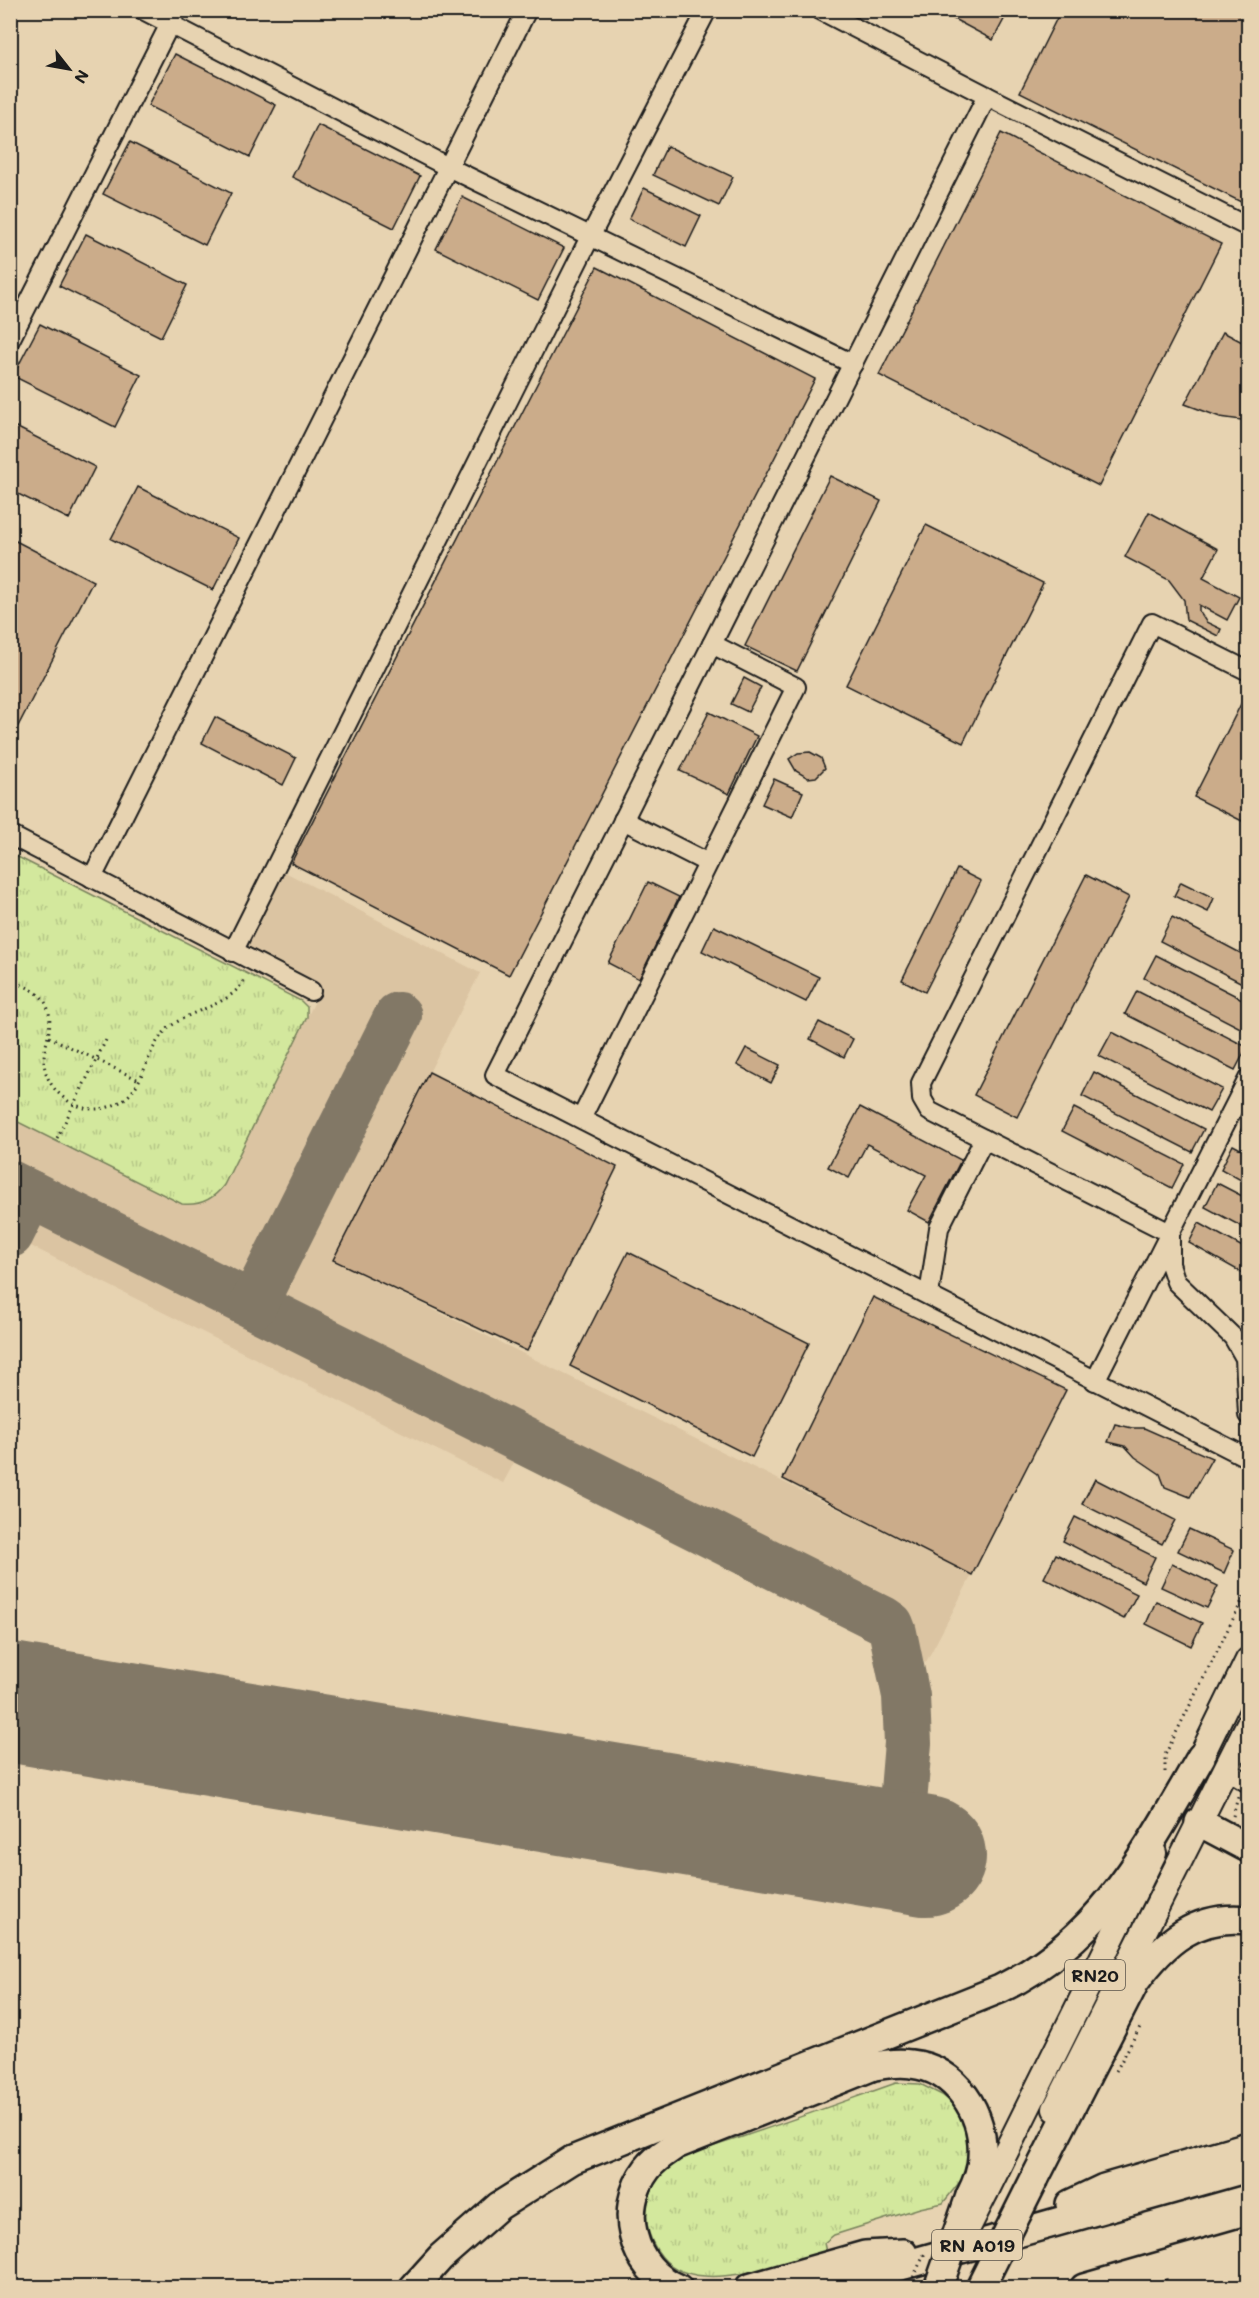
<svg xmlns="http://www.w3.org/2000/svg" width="1259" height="2298" font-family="Mali,sans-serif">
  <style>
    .built { fill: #dbc4a2 }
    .grass { fill: url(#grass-tufts); stroke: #78825c; stroke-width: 1.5 }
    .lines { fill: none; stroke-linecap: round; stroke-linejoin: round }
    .taxiway { stroke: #827866; stroke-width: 48 }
    .runway { stroke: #827866; stroke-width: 120 }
    .building { fill: #cbac8a; stroke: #1c1c1c; stroke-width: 1.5 }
    .minor-casing { stroke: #1c1c1c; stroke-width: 22 }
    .major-casing { stroke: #1c1c1c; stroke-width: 28 }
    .highway-casing { stroke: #1c1c1c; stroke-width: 32 }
    .path { stroke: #1c1c1c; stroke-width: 3; stroke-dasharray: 1.5 4.5; stroke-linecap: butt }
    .minor { stroke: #e7d3b1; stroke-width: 18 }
    .major { stroke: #e7d3b1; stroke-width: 24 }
    .highway { stroke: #e7d3b1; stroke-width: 27 }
    .major-bridge-casing { stroke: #1c1c1c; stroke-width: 28; stroke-linecap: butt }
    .highway-bridge-casing { stroke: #1c1c1c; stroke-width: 32; stroke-linecap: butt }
    .path-bridge { stroke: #1c1c1c; stroke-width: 3; stroke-dasharray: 1.5 4.5; stroke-linecap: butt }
    .major-bridge { stroke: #e7d3b1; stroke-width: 24 }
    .highway-bridge { stroke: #e7d3b1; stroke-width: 27 }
    .labels { text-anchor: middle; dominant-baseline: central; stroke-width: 6; stroke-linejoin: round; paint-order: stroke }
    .shield { fill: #e7d3b1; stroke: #595349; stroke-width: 1.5 }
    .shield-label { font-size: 18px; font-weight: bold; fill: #1c1c1c }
  </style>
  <defs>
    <pattern id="grass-tufts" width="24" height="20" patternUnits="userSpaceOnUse" patternTransform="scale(1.5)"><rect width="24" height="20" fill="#d3e89d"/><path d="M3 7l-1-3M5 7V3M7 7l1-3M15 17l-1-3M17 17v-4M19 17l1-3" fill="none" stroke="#b5c687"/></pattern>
  </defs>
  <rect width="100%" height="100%" fill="#e7d3b1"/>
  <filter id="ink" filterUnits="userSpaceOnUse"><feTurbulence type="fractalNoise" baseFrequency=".0167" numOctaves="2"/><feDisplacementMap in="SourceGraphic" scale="12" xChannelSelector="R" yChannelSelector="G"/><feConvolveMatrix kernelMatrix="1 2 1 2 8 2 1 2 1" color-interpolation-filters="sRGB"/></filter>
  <g filter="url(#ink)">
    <path class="built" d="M283,871L480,973L333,1260L972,1575L926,1662L516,1459L503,1483L11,1236L10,1107L12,1119L182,1204L224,1185L322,987L245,946Z"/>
    <g class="grass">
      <path d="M10,853L301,1001L307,1007V1017L224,1185C213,1200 200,1206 182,1204L12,1119Z"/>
      <path d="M896,2083L920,2084L942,2095L956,2106L964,2119L969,2158L966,2174L943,2203L920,2208L834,2235L824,2243L826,2252C782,2263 696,2298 662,2257C654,2247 649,2237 647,2224C645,2203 651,2181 669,2167C689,2152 720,2145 745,2136C795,2119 845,2101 896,2083Z"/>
    </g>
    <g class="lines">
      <g class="taxiway">
        <path d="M10,1184L883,1620L890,1625L893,1633L906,1696L908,1743L899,1851"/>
        <path d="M10,1234L30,1194"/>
        <path d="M253,1305L398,1016"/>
      </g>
      <path class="runway" d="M10,1702L926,1856"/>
    </g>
    <g class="building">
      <path d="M937,10H1009L993,40Z"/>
      <path d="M1061,10H1248V187L1241,202L1020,92Z"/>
      <path d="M175,54L276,105L250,157L148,106Z"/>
      <path d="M318,125L420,176L394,228L292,177Z"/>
      <path d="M1001,133L1221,244L1099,486L879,375Z"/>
      <path d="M130,142L231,193L205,245L103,194Z"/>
      <path d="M667,146L733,177L719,206L653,175Z"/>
      <path d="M644,188L701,216L686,247L629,219Z"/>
      <path d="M462,197L564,248L538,300L436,249Z"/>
      <path d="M86,234L187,285L161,337L59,286Z"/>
      <path d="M597,267L815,379L509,975L291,863Z"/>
      <path d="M40,324L141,375L115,427L13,376Z"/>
      <path d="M1223,332L1248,345V421L1220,417L1185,404Z"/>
      <path d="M10,424L95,467L69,519L10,490Z"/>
      <path d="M830,476L881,501L797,671L745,646Z"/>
      <path d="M138,487L239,538L213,590L111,539Z"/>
      <path d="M1149,512L1218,549L1203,578L1239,597L1227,620L1199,605V611L1206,622L1221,629L1218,636L1186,620L1184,600L1169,580L1125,557Z"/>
      <path d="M926,525L1043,583L963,743L846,685Z"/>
      <path d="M10,538L93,581L16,730L10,727Z"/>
      <path d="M744,678L761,687L748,712L731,704Z"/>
      <path d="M1244,698L1248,700V824L1194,797Z"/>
      <path d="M709,712L757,736L729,794L680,771Z"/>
      <path d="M215,717L296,758L283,785L202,743Z"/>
      <path d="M810,752L821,758L825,768L816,777L808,778L796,771L789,759L798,753Z"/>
      <path d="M774,779L803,792L792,817L762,804Z"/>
      <path d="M957,869L981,881L925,992L902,980Z"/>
      <path d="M1086,875L1129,897L1017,1117L974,1095Z"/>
      <path d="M648,882L679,897L639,979L608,963Z"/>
      <path d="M1181,882L1214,898L1208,912L1174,896Z"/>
      <path d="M1172,917L1248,957V986L1160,941Z"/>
      <path d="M714,926L819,977L806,1002L702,951Z"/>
      <path d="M1156,955L1248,1002V1032L1144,978Z"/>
      <path d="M1137,991L1247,1047L1235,1070L1125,1014Z"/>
      <path d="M819,1022L853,1039L844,1057L810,1039Z"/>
      <path d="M1112,1032L1222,1089L1209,1112L1099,1056Z"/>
      <path d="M746,1048L780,1065L771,1083L737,1065Z"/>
      <path d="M429,1072L617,1167L527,1351L333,1260Z"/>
      <path d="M1094,1072L1204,1129L1192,1152L1082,1096Z"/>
      <path d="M860,1107L961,1160L929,1222L907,1210L926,1175L867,1144L849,1178L828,1167Z"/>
      <path d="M1074,1108L1184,1164L1172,1188L1062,1131Z"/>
      <path d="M1248,1115V1136L1240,1132Z"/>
      <path d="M1233,1145L1248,1153V1184L1221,1169Z"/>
      <path d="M1217,1183L1248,1199V1230L1205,1207Z"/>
      <path d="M1199,1223L1248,1250V1276L1189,1243Z"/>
      <path d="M628,1252L809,1343L752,1457L570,1366Z"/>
      <path d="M873,1297L1066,1390L972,1575L783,1479Z"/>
      <path d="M1115,1424L1132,1428H1144L1212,1458L1190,1497L1165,1487L1160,1474L1135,1457L1125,1446L1108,1442Z"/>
      <path d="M1095,1479L1175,1520L1162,1544L1082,1504Z"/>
      <path d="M1075,1517L1155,1557L1143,1582L1063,1541Z"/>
      <path d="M1189,1529L1234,1550L1224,1573L1178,1551Z"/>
      <path d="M1056,1554L1137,1594L1124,1619L1044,1578Z"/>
      <path d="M1172,1564L1218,1586L1207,1608L1161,1587Z"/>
      <path d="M1156,1601L1202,1623L1191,1646L1146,1624Z"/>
    </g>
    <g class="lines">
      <g class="minor-casing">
        <g id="minor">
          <path d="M143,10L448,167L853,364"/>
          <path d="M987,96L1248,227"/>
          <path d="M10,340L177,10"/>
          <path d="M712,644L987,96L820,10"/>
          <path d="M623,820L708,863"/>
          <path d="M10,835L311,991"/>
          <path d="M92,878L527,10"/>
          <path d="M233,952L590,237L707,10"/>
          <path d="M581,1119L796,687L712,644L495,1075L581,1119L1248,1458"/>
          <path d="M984,1139L929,1111L922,1099L921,1083L1152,623L1248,671"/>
          <path d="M929,1295L939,1228L984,1139L1170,1233V1264L1176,1282L1233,1337L1245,1358L1248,1415"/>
          <path d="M1095,1381L1248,1079"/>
          <path d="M1226,1770L1248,1783"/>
        </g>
      </g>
      <g class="major-casing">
        <g id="major">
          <path d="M1193,1773L1248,1660"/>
          <path d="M1055,2109L1248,1725"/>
          <path d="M986,2192L1154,1853"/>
        </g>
      </g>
      <g class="highway-casing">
        <g id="highway">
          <path d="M1199,1822L1248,1848"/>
          <path d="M1035,2178L1135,1982C1164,1942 1196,1914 1248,1920"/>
          <path d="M1070,2204L1104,2188L1248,2146"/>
          <path d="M1181,2279L1248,2260"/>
          <path d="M413,2288L441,2257L499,2206L572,2160L1000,1989C1102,1939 1147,1850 1201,1757"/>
          <path d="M678,2288C631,2269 617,2208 647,2169C655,2158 666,2152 676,2145L874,2066C887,2064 898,2062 911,2064C956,2068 985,2114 982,2157C982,2170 976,2184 970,2196"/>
          <path d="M749,2288L865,2255L903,2253"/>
          <path d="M823,2288L1248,2168"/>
          <path d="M1084,2288L1248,2241"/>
          <path d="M1230,2288L1248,2280"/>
        </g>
      </g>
      <g class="path">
        <path d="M10,980C24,986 41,991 47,1006C53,1021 48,1035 45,1050C39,1078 60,1102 85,1108C101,1112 120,1105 131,1093C145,1076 148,1052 161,1036C183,1007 229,1011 246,977"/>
        <path d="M49,1037L139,1080"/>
        <path d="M57,1138L106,1040"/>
        <path d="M1165,1772V1755L1248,1589"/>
        <path d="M1233,1816L1238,1797"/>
        <path d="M1116,2071L1140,2027L1139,2024"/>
      </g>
      <use href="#minor" class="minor"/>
      <use href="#major" class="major"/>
      <use href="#highway" class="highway"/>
      <g class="major-bridge-casing">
        <path id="major-bridge" d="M968,2228L986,2192"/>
      </g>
      <g class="highway-bridge-casing">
        <g id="highway-bridge">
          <path d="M938,2288L970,2196"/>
          <path d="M980,2288L1035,2178"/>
        </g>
      </g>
      <path class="path-bridge" d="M908,2288L925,2253"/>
      <use href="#major-bridge" class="major-bridge"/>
      <use href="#highway-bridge" class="highway-bridge"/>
    </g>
  </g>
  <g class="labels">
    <g class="shield">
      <rect x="1065" y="1960" width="60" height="30" rx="4.5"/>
      <rect x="932" y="2230" width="90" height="30" rx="4.5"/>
    </g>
    <g class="shield-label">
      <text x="1095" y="1975">RN20</text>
      <text x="977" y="2245">RN A019</text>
    </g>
  </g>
  <rect width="1259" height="2298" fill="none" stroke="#e7d3b1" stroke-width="36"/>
  <rect x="18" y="18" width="1223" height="2262" fill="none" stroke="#1c1c1c" stroke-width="2" filter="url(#ink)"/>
  <g transform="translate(69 69) rotate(121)" stroke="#e7d3b1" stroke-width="4.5" paint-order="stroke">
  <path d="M0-4.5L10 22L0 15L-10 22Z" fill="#1c1c1c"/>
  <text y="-9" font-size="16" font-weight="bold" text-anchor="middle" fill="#1c1c1c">N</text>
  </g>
</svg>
